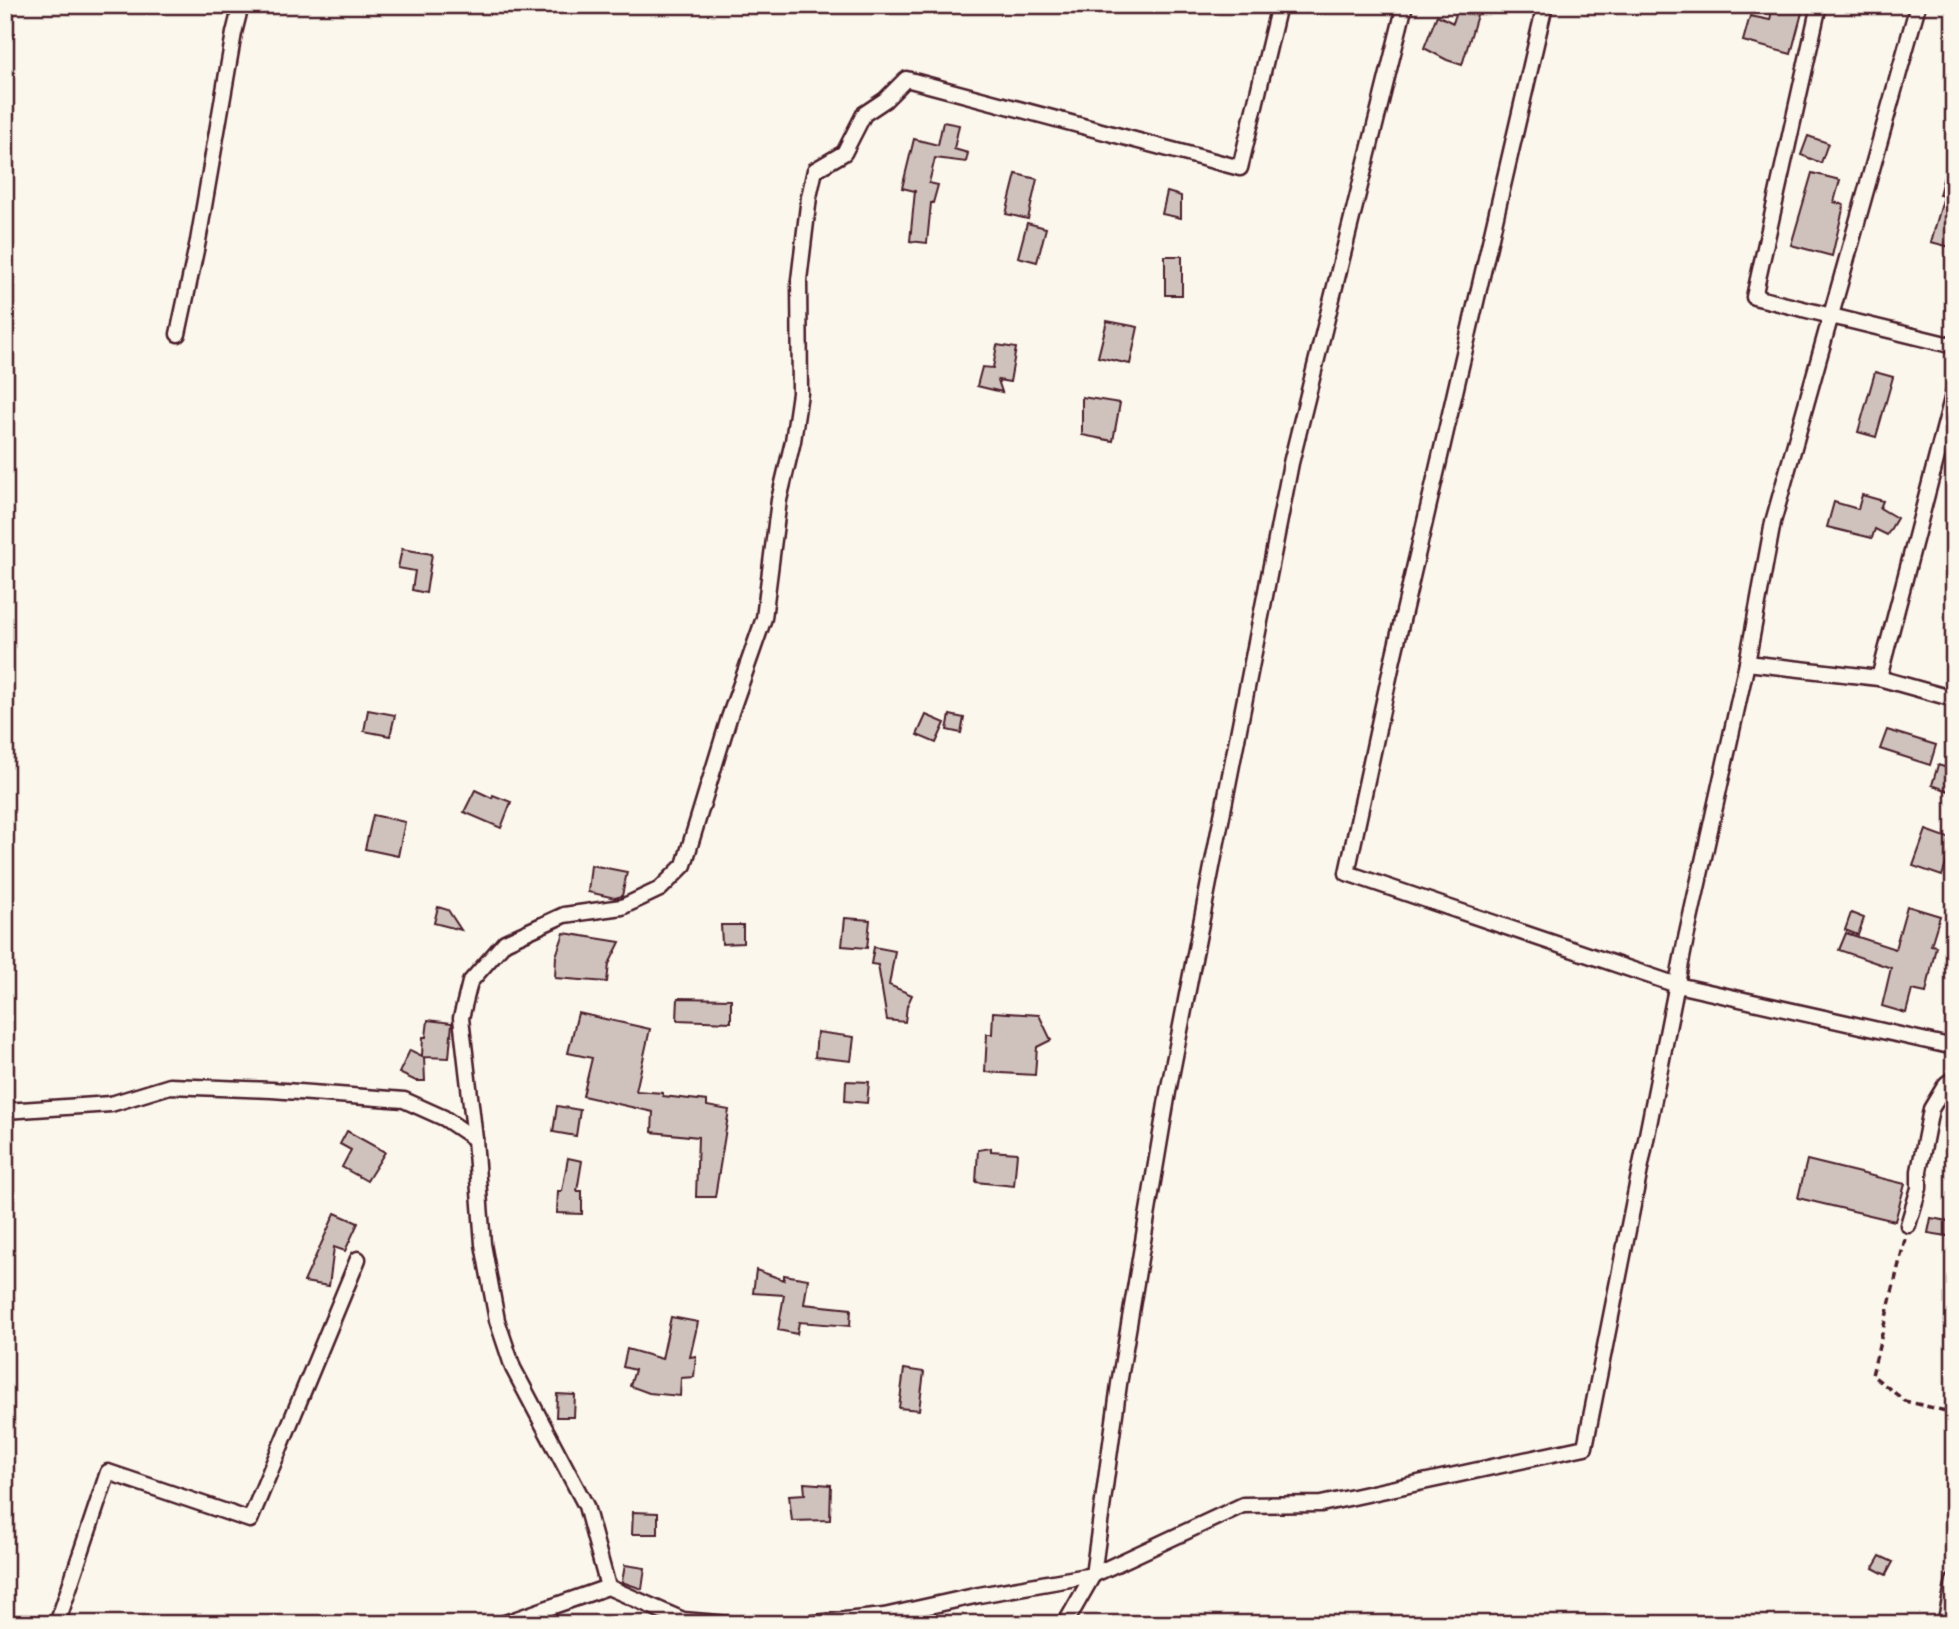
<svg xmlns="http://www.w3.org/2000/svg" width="1959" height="1629" font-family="Dekko,sans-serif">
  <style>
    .building { fill: #cfc2bc; stroke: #4a1f2b; stroke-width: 2 }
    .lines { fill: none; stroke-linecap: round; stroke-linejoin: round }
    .minor-casing { stroke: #4a1f2b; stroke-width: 19 }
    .path { stroke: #4a1f2b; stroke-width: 3.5; stroke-dasharray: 7 5; stroke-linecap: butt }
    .minor { stroke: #fbf7ec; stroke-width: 14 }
  </style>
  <rect width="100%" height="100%" fill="#fbf7ec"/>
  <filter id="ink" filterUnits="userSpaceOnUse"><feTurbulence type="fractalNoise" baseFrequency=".0143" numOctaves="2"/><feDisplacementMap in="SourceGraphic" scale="14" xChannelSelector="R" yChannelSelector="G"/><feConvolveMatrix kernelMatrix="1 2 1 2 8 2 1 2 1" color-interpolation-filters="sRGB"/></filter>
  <g filter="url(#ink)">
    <g class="building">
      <path d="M1459,5H1480L1462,65L1447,60L1424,48L1437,15L1453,23Z"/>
      <path d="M1773,5H1804L1791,54L1743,41L1750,16L1770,20Z"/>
      <path d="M943,122L959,125L954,149L968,153L966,162L935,158L929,183L938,185L933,203H931L927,243L910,241L915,191L902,188L914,139L938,145Z"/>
      <path d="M1808,136L1828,143L1821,163L1801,155Z"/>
      <path d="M1949,157L1954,158V248L1931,242L1944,196L1939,195Z"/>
      <path d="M1812,173L1840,180L1834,202L1844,205L1832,256L1791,245Z"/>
      <path d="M1016,174L1037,179L1028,219L1006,214Z"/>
      <path d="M1167,192L1181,196V218L1162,214Z"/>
      <path d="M1027,223L1046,228L1037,262L1018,257Z"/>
      <rect x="1165" y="256" width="17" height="39"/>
      <path d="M1107,321L1138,327L1130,364L1098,357Z"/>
      <path d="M997,345L1016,348L1010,382L998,380L1002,392L977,386L982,367L993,368Z"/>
      <path d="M1875,372L1893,377L1876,437L1858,432Z"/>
      <path d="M1082,397L1120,403L1113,441L1082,435Z"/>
      <path d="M1862,495L1883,501L1880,508L1897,518L1887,535L1875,529L1872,538L1827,527L1834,502L1858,509Z"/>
      <path d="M402,549L432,554L426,593L412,590L415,571L398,568Z"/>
      <path d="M368,710L395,715L390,736L364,731Z"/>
      <path d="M926,715L945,723L936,743L917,735Z"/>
      <path d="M950,715L964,718L961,733L947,730Z"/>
      <path d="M1887,730L1936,745L1930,765L1880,749Z"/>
      <path d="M1938,765L1954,770V793L1932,785Z"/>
      <path d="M475,790L492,798L493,795L511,802L501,828L464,812Z"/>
      <path d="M373,815L405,822L398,856L365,849Z"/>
      <path d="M1926,830L1954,840L1942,876L1913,866Z"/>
      <path d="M591,865L627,872L622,896L615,898L588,892Z"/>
      <path d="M1907,906L1940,916L1931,945L1936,946L1926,993L1912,990L1906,1013L1882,1006L1891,968L1839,950L1846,933L1895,949Z"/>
      <path d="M438,907L448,910L461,930L434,923Z"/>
      <path d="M1851,913L1864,918L1858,935L1845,930Z"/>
      <path d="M845,918L870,920L867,948L842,946Z"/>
      <path d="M721,925H743V943L722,944Z"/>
      <path d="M564,933L620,942L609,964L607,982L555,978L556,956Z"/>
      <path d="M874,947L895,951L889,985L912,995L907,1006L905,1022L887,1020L878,965L871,964Z"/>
      <path d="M678,998L731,999V1022L677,1020Z"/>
      <path d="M993,1012L1039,1015L1051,1040L1037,1047L1035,1075L985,1072L987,1034H992Z"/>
      <path d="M578,1013L650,1029L636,1091L663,1093V1096L707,1101V1106L729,1110L715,1197H696L698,1137L652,1132L653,1112L583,1096L592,1058L568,1053Z"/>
      <path d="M428,1020L452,1023L449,1058L424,1057L425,1081H416L399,1073L410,1050L422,1056L423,1037H426Z"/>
      <path d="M817,1032L854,1037L851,1061L815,1057Z"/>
      <path d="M846,1081L869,1082L867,1103L845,1101Z"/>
      <path d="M557,1106L580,1110L576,1136L553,1132Z"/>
      <path d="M347,1131L385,1152L367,1181L342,1167L351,1150L340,1144Z"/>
      <path d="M991,1148V1151L1017,1153L1014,1186L976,1182L978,1150Z"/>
      <path d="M568,1158L582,1161L577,1191H582V1214L557,1213L558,1191H562Z"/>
      <path d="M1807,1160L1905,1184L1895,1221L1798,1198Z"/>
      <path d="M335,1213L358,1223L345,1251L334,1247L329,1286L304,1282Z"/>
      <path d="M1931,1218L1954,1222V1237L1928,1233Z"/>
      <path d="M756,1270L784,1280V1275L808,1279L804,1304L851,1309L850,1326L799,1322L797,1334L778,1330L784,1295L753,1293Z"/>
      <path d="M671,1317L698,1322L690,1357L696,1356L694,1377L681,1378L680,1396L649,1393L630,1386L635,1370L623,1367L627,1349L662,1359Z"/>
      <path d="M904,1369L924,1372L919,1410L899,1408Z"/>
      <path d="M557,1394L575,1395L574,1417H556Z"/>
      <path d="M804,1483L831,1485L830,1520L792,1521L789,1495L805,1494Z"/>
      <path d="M633,1512L658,1513V1534H632Z"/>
      <path d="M1880,1556L1893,1562L1886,1575L1873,1568Z"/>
      <path d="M625,1565L645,1568L642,1589L622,1582Z"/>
    </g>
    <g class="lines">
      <g class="minor-casing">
        <g id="minor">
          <path d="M1545,5L1393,659L1347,873L1677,985L1954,1047"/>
          <path d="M1819,5L1754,297L1954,346"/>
          <path d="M178,334L198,241L234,33L241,5"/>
          <path d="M1747,663L1879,678L1954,391"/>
          <path d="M1879,678L1954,699"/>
          <path d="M5,1111L111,1104L170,1086L272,1090L404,1100L444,1118L475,1139"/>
          <path d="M1908,1225L1919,1188V1171L1931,1109L1946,1084L1954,1078"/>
          <path d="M608,1587L586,1506L513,1368L497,1320L483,1244L475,1139L461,1018L470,982L505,942L564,915L622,907L660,889L684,865L729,718L764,618L779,500L793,441L800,393L799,280L809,197L815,170L844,153L864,114L885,100L906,79L1240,168L1279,5"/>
          <path d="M57,1624L108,1472L250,1520L358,1259"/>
          <path d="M502,1624L608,1587L683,1620L730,1624"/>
          <path d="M805,1624L884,1616L979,1595L1093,1575L1243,1505L1321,1504L1585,1447L1686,938L1747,663L1773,522L1918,5"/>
          <path d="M1065,1624L1093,1575L1119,1384L1168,1092L1291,463L1405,5"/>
          <path d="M1945,1624L1954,1581"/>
        </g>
      </g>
      <path class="path" d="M1905,1239L1872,1375L1905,1401L1954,1413"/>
      <use href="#minor" class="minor"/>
    </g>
  </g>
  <rect width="1959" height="1629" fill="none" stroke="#fbf7ec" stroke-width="28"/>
  <rect x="14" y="14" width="1931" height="1601" fill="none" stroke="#4a1f2b" stroke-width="2.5" filter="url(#ink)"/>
</svg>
